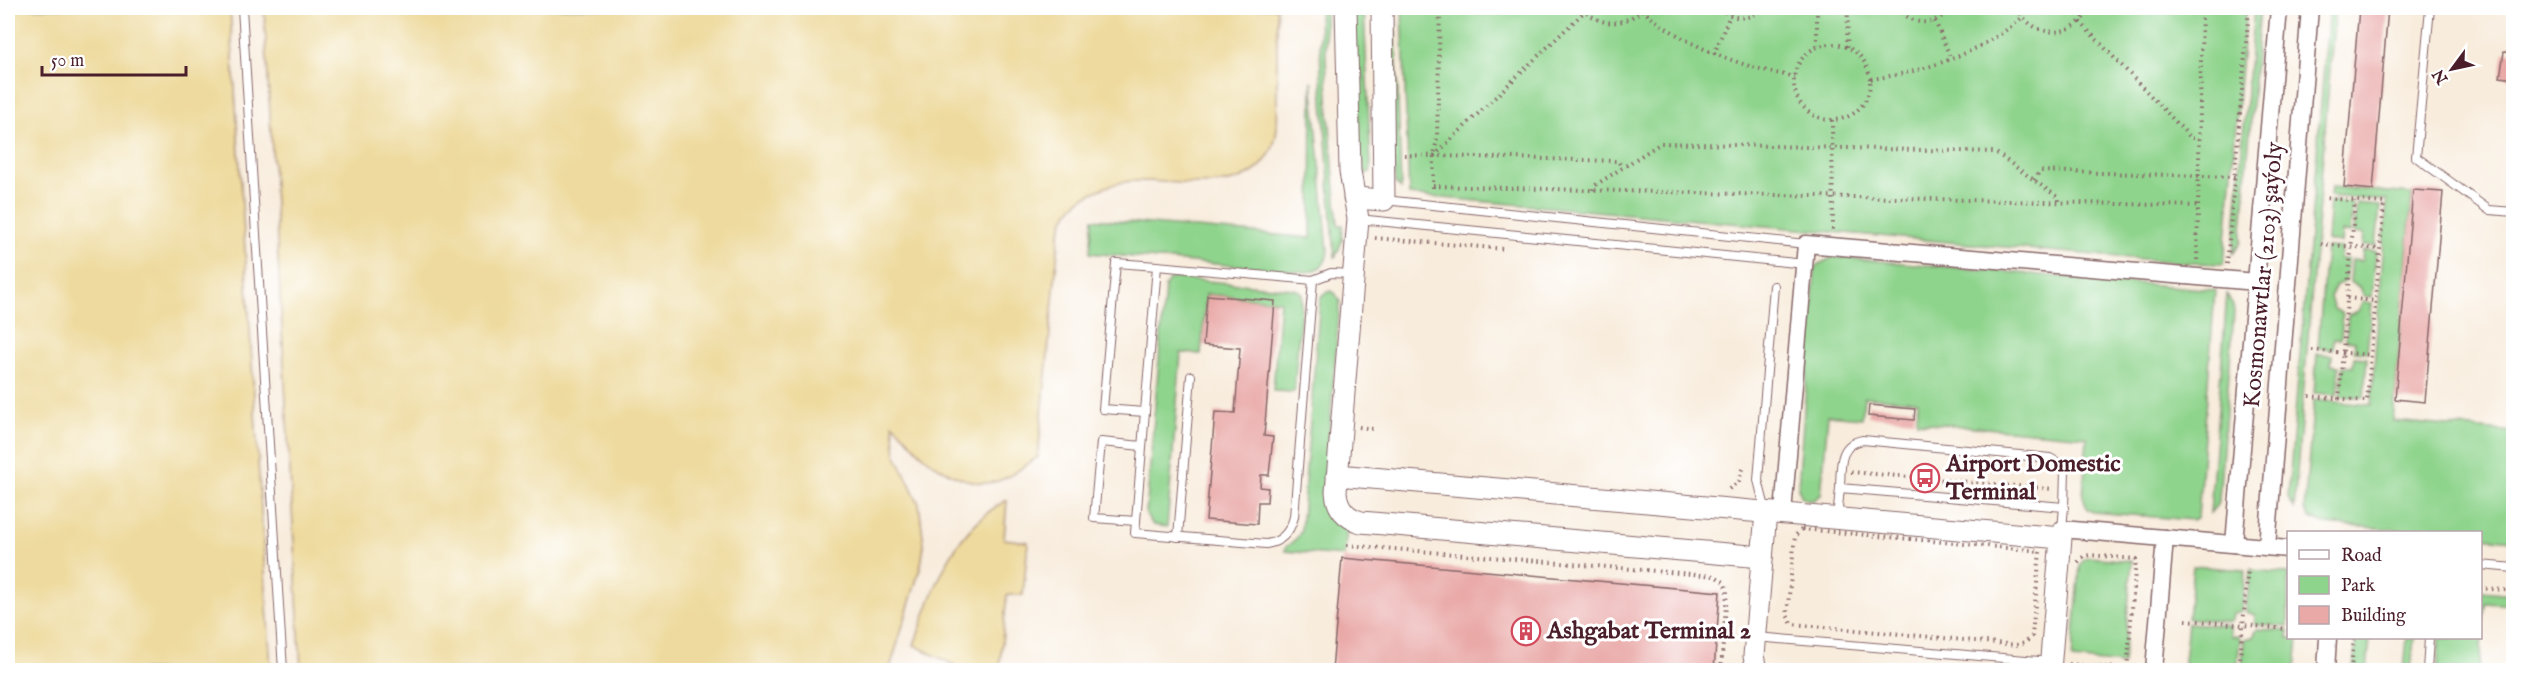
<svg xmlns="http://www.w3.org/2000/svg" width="2521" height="678" font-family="'IM FELL English',serif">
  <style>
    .green { fill: #8fd48d; stroke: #6c7a5c; stroke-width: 1.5 }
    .sand { fill: #eeda9e; stroke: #9c7c64; stroke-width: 1.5 }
    .building { fill: #e9a9a7 }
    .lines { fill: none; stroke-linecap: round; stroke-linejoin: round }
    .service-casing { stroke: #876769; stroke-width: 10 }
    .minor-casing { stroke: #876769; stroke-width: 19 }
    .tertiary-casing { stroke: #876769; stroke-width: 23 }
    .path { stroke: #876769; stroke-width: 4; stroke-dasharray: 1.5 4.5; stroke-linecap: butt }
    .service { stroke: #fff; stroke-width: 8 }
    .minor { stroke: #fff; stroke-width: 16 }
    .tertiary { stroke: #fff; stroke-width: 21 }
    .labels { text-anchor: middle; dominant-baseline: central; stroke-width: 6; stroke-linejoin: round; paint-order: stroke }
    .street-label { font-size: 24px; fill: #4a1f2b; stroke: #fff }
    .poi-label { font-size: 24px; font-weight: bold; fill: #4a1f2b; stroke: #fff; text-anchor: start }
  </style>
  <rect width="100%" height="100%" fill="#fff"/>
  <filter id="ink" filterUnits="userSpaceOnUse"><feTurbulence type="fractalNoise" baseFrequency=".0167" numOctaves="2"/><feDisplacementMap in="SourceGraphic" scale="12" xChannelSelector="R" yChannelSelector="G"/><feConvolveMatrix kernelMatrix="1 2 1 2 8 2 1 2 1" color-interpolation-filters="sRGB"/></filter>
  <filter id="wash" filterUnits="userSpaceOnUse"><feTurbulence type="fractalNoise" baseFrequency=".008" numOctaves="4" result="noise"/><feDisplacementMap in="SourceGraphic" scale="24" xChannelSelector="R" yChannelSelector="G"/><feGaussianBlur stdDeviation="1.35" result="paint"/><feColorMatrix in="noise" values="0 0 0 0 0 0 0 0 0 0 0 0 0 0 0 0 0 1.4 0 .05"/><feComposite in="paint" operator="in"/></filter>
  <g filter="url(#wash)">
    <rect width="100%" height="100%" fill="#f8ecdc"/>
    <g class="green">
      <path d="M1319,8H1325C1325,80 1332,153 1338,225H1343L1342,241L1335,258L1321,75Z"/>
      <path d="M1353,8H1364L1371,168L1370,172L1364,174L1360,169Z"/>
      <path d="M1388,8H1395L1401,189L1395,183Z"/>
      <path d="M1402,8H2246L2224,264L2188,263L1409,195Z"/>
      <path d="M2254,8H2260L2241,242L2233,254Z"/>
      <path d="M2329,8H2335L2294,508L2288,498Z"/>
      <path d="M1312,80L1328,250C1327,263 1321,270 1307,272L1090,253L1093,219L1311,238Z"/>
      <path d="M2331,187L2412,194L2393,421L2513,432V540L2481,537L2480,532H2426L2325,524L2310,518L2304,510L2314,400L2371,405L2387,201L2330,196Z"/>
      <path d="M2330,201L2353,203L2350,233L2342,232L2341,243L2327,241Z"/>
      <path d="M2357,204L2380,206L2376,246L2363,245L2364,234L2354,233Z"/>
      <path d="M2326,247L2341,248L2340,259H2348L2346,281L2336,285L2330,297L2334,309L2343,314L2341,339H2334L2333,349L2318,348Z"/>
      <path d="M2363,250L2376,251L2372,297L2364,296L2360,287L2350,282L2352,260L2362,261Z"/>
      <path d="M1833,257L2215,290L2198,517L2193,520L2093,512L2087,509L2083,496L2087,437L1917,422L1918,401L1864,397L1862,418L1828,415L1821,495L1812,501L1802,498L1798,488L1815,270L1817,265Z"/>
      <path d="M1174,278L1295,289L1301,292L1302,296L1294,392L1273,391L1280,301L1206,294L1201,354L1181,353L1167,527L1153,525L1146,514L1165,287L1169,280Z"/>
      <path d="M1331,291L1335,293L1340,301L1324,495L1333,519L1347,530L1344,556L1285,551L1286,547L1297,538L1301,531L1320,300L1322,295Z"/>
      <path d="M2227,294L2233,306L2234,312L2219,498L2217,505L2210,513Z"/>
      <path d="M2363,302L2372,303L2367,352L2354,351L2355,341L2346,340L2348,315L2358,311Z"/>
      <path d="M2317,354L2332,355L2331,365L2339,366L2337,395L2314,393Z"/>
      <path d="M2354,357L2367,358L2364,398L2341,396L2343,366L2353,367Z"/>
      <path d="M2089,557L2132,561L2123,664L2072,659L2080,566L2084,559Z"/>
      <path d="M2193,566L2245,570L2242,611L2233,613L2232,620L2229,622L2188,618Z"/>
      <path d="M2250,570L2288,573V627L2257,624L2255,622V615L2246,612Z"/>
      <path d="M2481,591L2513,594L2514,605L2485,603L2479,670H2437L2440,638H2480Z"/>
      <path d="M2188,623L2229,626L2231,636H2238L2240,639L2237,670H2183Z"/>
      <path d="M2257,629L2288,631V638H2298L2295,670H2242L2244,639L2253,637Z"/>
      <path d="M2356,638H2370L2367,670H2353Z"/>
      <path d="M2407,638H2414L2411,670H2404Z"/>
    </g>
    <g class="sand">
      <path d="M8,8H230L271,670H8Z"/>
      <path d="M264,8H1277C1277,36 1277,65 1277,94C1277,109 1279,125 1275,140C1258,203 1181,179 1135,181C1119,181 1106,186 1092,193C1071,203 1062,217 1059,238L1038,457C1025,465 1009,479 994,482C972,487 941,471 925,457C913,447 904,433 893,424L896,455L919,504L924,545L921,565L890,668L886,667L885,670H301Z"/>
      <path d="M1007,500L1004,539L1028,542L1023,595H1007L999,670H953L954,665L914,645C935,588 950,531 1007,500Z"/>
    </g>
    <g id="blocks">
      <g class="building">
        <path d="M2359,8H2388L2373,190L2344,187Z"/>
        <path d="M2504,52L2514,53V79L2500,77Z"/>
        <path d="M2413,190L2443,192L2425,402L2395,399Z"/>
        <path d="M1207,295L1275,301L1264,436L1273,437L1269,475H1261L1260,487L1268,488L1267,502H1258L1257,524L1206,520L1215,412L1235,413L1240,348L1203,345Z"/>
        <path d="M1869,405L1915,409L1914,420L1868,416Z"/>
        <path d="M1342,558L1720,592L1714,670H1332Z"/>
      </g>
    </g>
  </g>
  <g filter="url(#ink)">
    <use href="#blocks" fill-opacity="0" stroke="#876769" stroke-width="1.5"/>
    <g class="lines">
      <g class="service-casing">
        <g id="service">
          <path d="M242,8L283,670"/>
          <path d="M2430,8L2416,157L2489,210L2514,212"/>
          <path d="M1384,200L1806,244"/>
          <path d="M1358,219L1805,264"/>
          <path d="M1313,280L1294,517C1290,532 1282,542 1266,544L1135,533L1157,266L1313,280L1331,273L1353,274"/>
          <path d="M1145,412L1103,409L1116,263L1157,266"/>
          <path d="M1840,488C1841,467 1838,444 1863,440L2050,458L2059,463L2065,470L2064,507"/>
          <path d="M1766,512L1758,480L1774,286"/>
          <path d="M1837,518L1840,488L2064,507L2062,529"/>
          <path d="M1136,521L1094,518L1101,442L1142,446"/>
          <path d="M1178,537L1191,376"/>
          <path d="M2480,565L2514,568"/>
          <path d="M1756,637L2051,662"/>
          <path d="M2427,670L2429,638"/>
        </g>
      </g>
      <g class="minor-casing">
        <g id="minor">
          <path d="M1783,513L1806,244L2257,282"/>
          <path d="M2061,538L2062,529L2288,549"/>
          <path d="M2234,544L2279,8"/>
          <path d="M2267,547L2310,8"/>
          <path d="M2154,670L2165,538"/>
          <path d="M2326,670L2328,638"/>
        </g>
      </g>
      <g class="tertiary-casing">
        <g id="tertiary">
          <path d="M1346,8L1350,171L1358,219L1336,492C1337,508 1346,518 1361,522L1762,557"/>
          <path d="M1354,198L1384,200L1382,8"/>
          <path d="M1337,475L2061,538L2050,670"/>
          <path d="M1757,670L1754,656L1766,512"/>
        </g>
      </g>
      <g class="path">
        <path d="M1583,8C1599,28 1624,26 1642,10"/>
        <path d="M1720,8C1733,21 1751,20 1764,8"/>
        <path d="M1817,8V47"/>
        <path d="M1898,8C1912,26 1936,28 1949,8"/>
        <path d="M2018,8C2032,40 2075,39 2090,8"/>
        <path d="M1642,10C1687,47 1738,66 1795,77"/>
        <path d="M1935,21L1951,59"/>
        <path d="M2080,22L2191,138H2199"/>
        <circle cx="1832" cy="82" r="38"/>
        <path d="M1847,47L1848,8"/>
        <path d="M1714,54L1730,15"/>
        <path d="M1871,79C1925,72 1981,53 2023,17"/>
        <path d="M1832,120L1833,230"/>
        <path d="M1404,155L1618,161L1622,168"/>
        <path d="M1434,156L1585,11"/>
        <path d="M2034,180L2040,171L2235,177"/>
        <path d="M1433,186L2198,206"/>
        <path d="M1433,188L1434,156L1437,138L1440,8"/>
        <path d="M1593,190L1594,186L1661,143L1995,152L2059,198V203"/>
        <path d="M1375,238L1505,249"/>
        <path d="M2321,244L2380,249"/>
        <path d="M2197,260L2202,8"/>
        <path d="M2227,264L2249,8"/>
        <path d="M2347,298L2375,301"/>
        <path d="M2312,350L2371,355"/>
        <path d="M2309,396L2367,401L2384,203L2325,198"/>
        <path d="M2339,399L2355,201"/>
        <path d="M1359,427L1373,429"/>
        <path d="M1851,472L2053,489"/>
        <path d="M1729,489L1739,481L1743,469"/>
        <path d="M1802,529L2040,551L2032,636L2025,643L2018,645L1792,624L1787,615L1795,536Z"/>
        <path d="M1347,545L1715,576L1724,582L1727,591L1721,670"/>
        <path d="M2078,562L2084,556L2090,555L2136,559L2127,670"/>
        <path d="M2480,588L2514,591"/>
        <path d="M2186,620L2288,629"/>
        <path d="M2069,664L2127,669"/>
        <path d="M2239,670L2248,568"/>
        <path d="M2351,670L2354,638"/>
      </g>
      <use href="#service" class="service"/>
      <use href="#minor" class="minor"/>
      <use href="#tertiary" class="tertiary"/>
    </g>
  </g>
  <defs>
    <g id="bus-ring" transform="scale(1.5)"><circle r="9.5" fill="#fff" stroke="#d1495b" stroke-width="1.5"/><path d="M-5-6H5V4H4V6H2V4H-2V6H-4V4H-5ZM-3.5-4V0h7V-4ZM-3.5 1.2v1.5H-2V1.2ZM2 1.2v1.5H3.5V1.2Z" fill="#d1495b"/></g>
    <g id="building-ring" transform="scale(1.5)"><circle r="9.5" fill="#fff" stroke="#d1495b" stroke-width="1.5"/><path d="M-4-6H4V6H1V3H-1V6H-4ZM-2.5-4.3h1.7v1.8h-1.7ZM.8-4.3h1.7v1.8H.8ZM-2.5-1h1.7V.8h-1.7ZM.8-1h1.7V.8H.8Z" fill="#d1495b"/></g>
  </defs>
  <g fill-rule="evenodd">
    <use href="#bus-ring" x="1925" y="478"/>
    <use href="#building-ring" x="1526" y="631"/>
  </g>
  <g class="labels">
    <g class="street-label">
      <text transform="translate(2264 275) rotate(-85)">Kosmonawtlar (2103) şaýoly</text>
    </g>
    <g class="poi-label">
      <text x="1946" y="464">Airport Domestic<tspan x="1946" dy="28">Terminal</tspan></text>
      <text x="1547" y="631">Ashgabat Terminal 2</text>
    </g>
  </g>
  <rect width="2521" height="678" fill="none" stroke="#fff" stroke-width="30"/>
  <rect x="2287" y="531" width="195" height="108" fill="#ffffff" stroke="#b7a5aa" stroke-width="1.5"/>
  <rect x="2299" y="550" width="30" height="9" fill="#ffffff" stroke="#b7a5aa" stroke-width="1.5"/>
  <text x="2341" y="561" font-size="18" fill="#4a1f2b">Road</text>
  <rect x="2299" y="576" width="30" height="18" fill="#8fd48d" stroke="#b7a5aa" stroke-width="1.5"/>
  <text x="2341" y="591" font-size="18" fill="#4a1f2b">Park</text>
  <rect x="2299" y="606" width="30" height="18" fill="#e9a9a7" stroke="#b7a5aa" stroke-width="1.5"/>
  <text x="2341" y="621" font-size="18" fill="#4a1f2b">Building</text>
  <g transform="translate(2452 69) rotate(237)" stroke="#ffffff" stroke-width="4.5" paint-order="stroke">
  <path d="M0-4.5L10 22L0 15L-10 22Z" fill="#4a1f2b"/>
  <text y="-9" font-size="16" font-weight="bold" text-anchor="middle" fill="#4a1f2b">N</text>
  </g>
  <path d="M42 66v9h144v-9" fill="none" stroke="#4a1f2b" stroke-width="3"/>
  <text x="51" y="66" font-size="18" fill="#4a1f2b" stroke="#ffffff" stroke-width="4.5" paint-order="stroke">50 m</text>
</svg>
